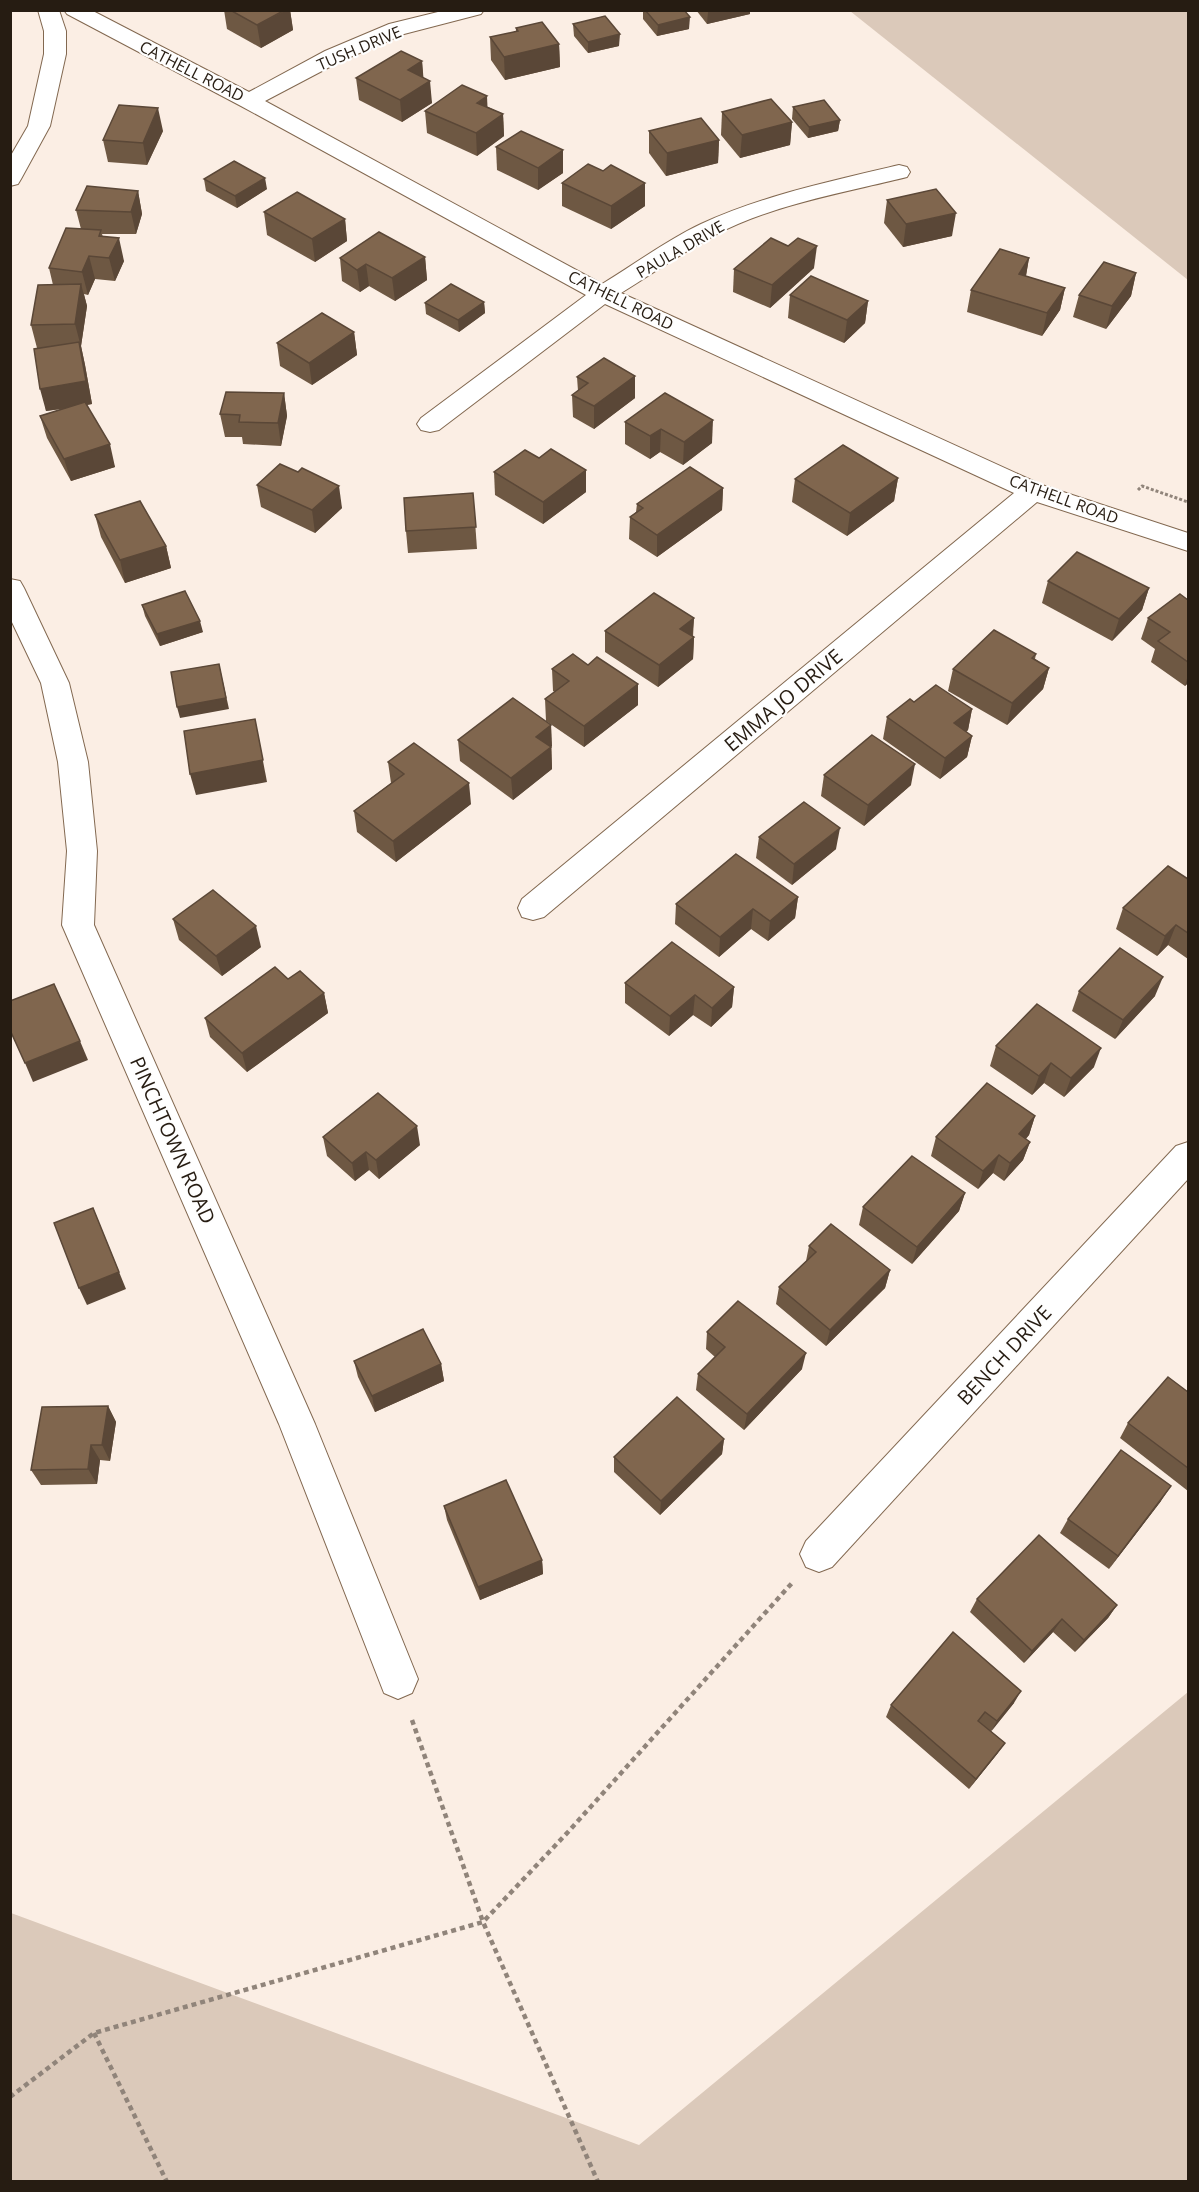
<svg xmlns="http://www.w3.org/2000/svg" width="1199" height="2192" font-family="'Open Sans',sans-serif">
  <style>
    .green { fill: #dbc9ba }
    .lines { fill: none; stroke-linecap: round; stroke-linejoin: round }
    .street-casing { stroke: #826850; stroke-width: 2 }
    .path-far1 { stroke: #90847a; stroke-width: 3; stroke-dasharray: 3 2; stroke-linecap: butt }
    .path { stroke: #90847a; stroke-width: 4.5; stroke-dasharray: 5 4; stroke-linecap: butt }
    .street { fill: #fff; fill-rule: evenodd }
    .wall { fill: #6e5843 }
    .shaded-wall { fill: #5a4737 }
    .building { fill: #80664e; stroke: #5a4737; stroke-width: 1.5 }
    .labels { text-anchor: middle; dominant-baseline: central; stroke-width: 4.5; stroke-linejoin: round; paint-order: stroke }
    .far-street-label { font-size: 16px; fill: #261c12; stroke: #fefefe }
    .street-label { font-size: 20px; fill: #261c12; stroke: #fefefe }
  </style>
  <rect width="100%" height="100%" fill="#fbeee4"/>
  <g class="green">
    <path d="M850,11H1188V280Z"/>
    <path d="M1188,1692V2181H11V1913L639,2145Z"/>
  </g>
  <g class="lines">
    <g class="street-casing">
      <g id="street">
        <path d="M38,10H59L66,31V54L50,126L21,179L18,184L10,186V157L28,126L44,54V31Z"/>
        <path d="M64,10H91L249,92L325,51L389,24L446,10H484L481,14L404,34L341,61L265,101L602,284C635,264 667,240 701,224C764,195 832,181 899,165L907,167L910,172L907,177C843,193 774,204 715,235C683,252 652,274 621,293L1042,485L1188,533V551L1037,502L544,917L533,920L522,917L518,908L522,899L1014,493L605,304L439,430L430,432L421,430L417,424L421,418L586,295L241,106L67,14Z"/>
        <path d="M10,579L20,581L24,588L69,683L88,762L97,851L94,925L315,1424L418,1679L412,1693L398,1699L384,1693L279,1424L62,925L67,851L58,762L41,683L10,618Z"/>
        <path d="M1188,1142V1179L832,1567L819,1572L806,1567L800,1554L806,1541L1176,1146Z"/>
      </g>
    </g>
    <path class="path-far1" d="M1138,490L1142,486L1188,502"/>
    <g class="path">
      <path d="M412,1720L483,1922L598,2182"/>
      <path d="M94,2033L167,2182"/>
      <path d="M10,2097L94,2033L483,1922L568,1832L792,1583"/>
    </g>
    <use href="#street" class="street"/>
  </g>
  <g class="wall">
    <path d="M224,10H290L293,30L261,48L227,29Z"/>
    <path d="M643,10H684L689,29L657,36L643,19Z"/>
    <path d="M696,10H750V14L707,24Z"/>
    <path d="M573,24L619,46L588,53L574,36Z"/>
    <path d="M516,28L559,44L560,67L505,80L491,60L490,37L516,32Z"/>
    <path d="M422,61L423,77L432,103L402,122L359,100L356,78Z"/>
    <path d="M488,107L503,114L504,136L477,156L427,133L425,111Z"/>
    <path d="M793,107L840,120L838,131L808,138L792,119Z"/>
    <path d="M722,112L792,122L790,145L740,158L721,135Z"/>
    <path d="M163,131L147,165L108,162L103,140Z"/>
    <path d="M649,131L719,140L718,163L666,176L649,153Z"/>
    <path d="M496,147L563,150V173L538,190L497,170Z"/>
    <path d="M603,171L645,183V206L611,229L562,206V183Z"/>
    <path d="M204,179L267,189L237,208L206,191Z"/>
    <path d="M138,191L142,214L136,234H102L103,237L124,261L115,281L95,279L88,295L84,294L87,306L81,346L85,365L92,404L87,405L115,467L71,481L47,438L40,416L62,409L46,411L37,348L31,325L53,285L49,268L81,229L76,210Z"/>
    <path d="M887,200L952,236L903,247L884,223Z"/>
    <path d="M264,212L345,219L347,241L315,262L267,235Z"/>
    <path d="M425,257L427,280L395,301L369,286L360,292L342,281L340,258Z"/>
    <path d="M1029,258L1026,276L1065,288L1060,310L1042,336L967,312L971,290Z"/>
    <path d="M814,268L770,308L733,292L734,269Z"/>
    <path d="M1136,273L1131,296L1106,329L1073,317L1079,295Z"/>
    <path d="M790,295L868,301L865,323L844,343L788,318Z"/>
    <path d="M484,302L485,313L459,332L426,314L425,303Z"/>
    <path d="M354,332L357,355L312,385L280,366L277,343Z"/>
    <path d="M635,376V398L594,429L573,417L572,395L578,391L577,377Z"/>
    <path d="M284,393L287,416L281,446L243,444L242,437H225L220,414Z"/>
    <path d="M665,393L712,443L683,465L660,452L650,459L625,444V422Z"/>
    <path d="M539,458L586,470V492L543,524L495,495L494,472Z"/>
    <path d="M298,472L342,508L315,533L261,507L257,485Z"/>
    <path d="M898,478L894,501L847,536L792,502L795,479Z"/>
    <path d="M723,488L722,510L657,557L629,539L630,517L636,512L637,504Z"/>
    <path d="M473,493L477,549L408,553L406,531Z"/>
    <path d="M95,515L166,546L171,568L125,583L101,537Z"/>
    <path d="M1048,581L1149,588L1142,610L1112,641L1042,603Z"/>
    <path d="M1188,600V683L1185,686L1151,662L1155,649L1141,639L1148,618Z"/>
    <path d="M142,605L203,632L160,646L145,616Z"/>
    <path d="M694,618L693,637H694L693,659L658,687L605,652V631Z"/>
    <path d="M1036,654L1035,659L1049,668L1043,689L1007,725L948,691L953,669Z"/>
    <path d="M552,669L638,705L584,747L546,721L545,699L555,692L553,691Z"/>
    <path d="M914,702L972,709L968,730L966,732L972,736L967,757L940,779L883,739L887,717Z"/>
    <path d="M551,725L552,769L513,800L460,761L458,740Z"/>
    <path d="M388,762L471,804L396,862L357,832L354,811L391,783Z"/>
    <path d="M824,775L911,785L864,826L821,796Z"/>
    <path d="M759,837L836,849L792,885L756,858Z"/>
    <path d="M1188,879V959L1168,945L1157,956L1116,929L1123,908Z"/>
    <path d="M798,897L795,918L768,941L751,929L719,957L675,924L676,904Z"/>
    <path d="M173,919L261,947L222,976L179,940Z"/>
    <path d="M288,979L324,993L328,1013L247,1072L210,1037L205,1018Z"/>
    <path d="M625,983L734,987L732,1007L711,1027L693,1015L669,1036L625,1003Z"/>
    <path d="M1079,991L1155,996L1115,1039L1072,1011Z"/>
    <path d="M996,1046L1094,1067L1064,1097L1044,1083L1032,1095L990,1066Z"/>
    <path d="M1035,1116L1029,1135L1026,1139L1030,1142L1023,1160L1004,1181L993,1173L978,1189L931,1156L936,1137Z"/>
    <path d="M323,1137L420,1145L379,1179L369,1170L355,1181L327,1156Z"/>
    <path d="M965,1193L959,1211L912,1264L859,1225L863,1207Z"/>
    <path d="M809,1246L890,1270L885,1288L826,1346L776,1304L779,1287L806,1261Z"/>
    <path d="M707,1332L802,1369L744,1430L696,1390L698,1374L715,1357L706,1349Z"/>
    <path d="M354,1361L441,1364L444,1381L375,1412L358,1377Z"/>
    <path d="M1188,1392V1491L1120,1438L1128,1423Z"/>
    <path d="M108,1406L116,1422L110,1461L100,1460L97,1484L41,1485L31,1470Z"/>
    <path d="M724,1439L722,1454L660,1515L614,1472V1457Z"/>
    <path d="M1161,1501L1109,1569L1060,1533L1068,1519Z"/>
    <path d="M444,1506L542,1560L543,1574L480,1600L447,1520Z"/>
    <path d="M977,1599L1117,1605L1108,1618L1075,1652L1053,1632L1024,1663L970,1612Z"/>
    <path d="M1014,1703L991,1731L1005,1743L997,1754L969,1789L886,1717L891,1705Z"/>
  </g>
  <g class="shaded-wall">
    <path d="M290,10L293,30L261,48L257,25L285,11Z"/>
    <path d="M716,10H750V14L707,24L708,12Z"/>
    <path d="M690,17L689,29L657,36L658,25Z"/>
    <path d="M620,34L619,46L588,53V42Z"/>
    <path d="M559,44L560,67L505,80L504,57Z"/>
    <path d="M422,61L424,84L408,70Z"/>
    <path d="M430,81L432,103L402,122L400,100Z"/>
    <path d="M487,96L488,119L477,103Z"/>
    <path d="M158,108L163,131L147,165L143,143Z"/>
    <path d="M503,114L504,136L477,156L476,133Z"/>
    <path d="M840,120L838,131L808,138L809,127Z"/>
    <path d="M792,122L790,145L740,158L742,135Z"/>
    <path d="M719,140L718,163L666,176L667,153Z"/>
    <path d="M563,150V173L538,190V168Z"/>
    <path d="M265,178L267,189L237,208L235,196Z"/>
    <path d="M645,183V206L611,229V206Z"/>
    <path d="M138,191L142,214L136,234L131,212Z"/>
    <path d="M956,213L952,236L903,247L906,224Z"/>
    <path d="M345,219L347,241L315,262L312,239Z"/>
    <path d="M119,238L124,261L115,281L109,258Z"/>
    <path d="M817,246L814,268L770,308L772,285Z"/>
    <path d="M89,256L95,279L88,295L82,272Z"/>
    <path d="M425,257L427,280L395,301L392,278Z"/>
    <path d="M1029,258L1025,281L1019,274Z"/>
    <path d="M366,264L369,286L360,292L357,270Z"/>
    <path d="M1136,273L1131,296L1106,329L1112,306Z"/>
    <path d="M81,284L87,306L81,346L85,365L92,404L46,411L40,389L80,343L75,324Z"/>
    <path d="M1065,288L1060,310L1042,336L1047,313Z"/>
    <path d="M868,301L865,323L844,343L847,320Z"/>
    <path d="M484,302L485,313L459,332L458,320Z"/>
    <path d="M354,332L357,355L312,385L309,363Z"/>
    <path d="M635,376V398L594,429V406Z"/>
    <path d="M284,393L287,416L281,446L278,423Z"/>
    <path d="M713,420L712,443L683,465L684,442Z"/>
    <path d="M661,429L660,452L650,459V436Z"/>
    <path d="M110,444L115,467L71,481L64,459Z"/>
    <path d="M586,470V492L543,524V502Z"/>
    <path d="M898,478L894,501L847,536L850,513Z"/>
    <path d="M339,486L342,508L315,533L312,510Z"/>
    <path d="M723,488L722,510L657,557V535Z"/>
    <path d="M166,546L171,568L125,583L120,560Z"/>
    <path d="M1149,588L1142,610L1112,641L1119,619Z"/>
    <path d="M694,618L692,639L694,637L693,659L658,687L659,665L680,629Z"/>
    <path d="M200,621L203,632L160,646L157,634Z"/>
    <path d="M219,664L229,709L180,718L177,707Z"/>
    <path d="M1049,668L1043,689L1007,725L1012,703Z"/>
    <path d="M1188,675V683L1185,686Z"/>
    <path d="M638,684V705L584,747V726Z"/>
    <path d="M972,709L968,730L949,745L954,723Z"/>
    <path d="M255,719L267,782L196,795L190,774Z"/>
    <path d="M551,725L552,746L537,758L536,737Z"/>
    <path d="M972,736L967,757L940,779L945,758Z"/>
    <path d="M551,747L552,769L513,800L511,778Z"/>
    <path d="M915,764L911,785L864,826L868,805Z"/>
    <path d="M469,783L471,804L396,862L393,841Z"/>
    <path d="M840,828L836,849L792,885L794,864Z"/>
    <path d="M798,897L795,918L768,941L770,921Z"/>
    <path d="M753,909L751,929L719,957L720,937Z"/>
    <path d="M1176,925L1168,945L1157,956L1165,936Z"/>
    <path d="M256,926L261,947L222,976L216,956Z"/>
    <path d="M1163,977L1155,996L1115,1039L1123,1020Z"/>
    <path d="M734,987L732,1007L711,1027L712,1008Z"/>
    <path d="M324,993L328,1013L247,1072L242,1053Z"/>
    <path d="M695,995L693,1015L669,1036L670,1016Z"/>
    <path d="M80,1041L88,1060L33,1082L25,1063Z"/>
    <path d="M1101,1048L1094,1067L1064,1097L1071,1078Z"/>
    <path d="M1051,1063L1044,1083L1032,1095L1039,1076Z"/>
    <path d="M1035,1116L1029,1135L1013,1152L1019,1134Z"/>
    <path d="M417,1126L420,1145L379,1179L376,1160Z"/>
    <path d="M1030,1142L1023,1160L1004,1181L1010,1163Z"/>
    <path d="M366,1152L369,1170L355,1181L352,1163Z"/>
    <path d="M999,1155L993,1173L978,1189L983,1171Z"/>
    <path d="M965,1193L959,1211L912,1264L917,1247Z"/>
    <path d="M93,1208L126,1289L87,1305L79,1288Z"/>
    <path d="M890,1270L885,1288L826,1346L830,1330Z"/>
    <path d="M806,1353L802,1369L744,1430L747,1414Z"/>
    <path d="M441,1364L444,1381L375,1412L372,1396Z"/>
    <path d="M108,1406L116,1422L110,1461L102,1445Z"/>
    <path d="M724,1439L722,1454L660,1515L661,1501Z"/>
    <path d="M91,1445L100,1460L97,1484L88,1469Z"/>
    <path d="M1171,1486L1161,1501L1109,1569L1118,1556Z"/>
    <path d="M542,1560L543,1574L480,1600L478,1587Z"/>
    <path d="M1117,1605L1108,1618L1075,1652L1084,1640Z"/>
    <path d="M1062,1619L1053,1632L1024,1663L1032,1651Z"/>
    <path d="M1021,1691L1014,1703L990,1733L997,1721Z"/>
    <path d="M1005,1743L997,1754L969,1789L976,1779Z"/>
  </g>
  <g class="building">
    <path d="M230,10H285L257,25Z"/>
    <path d="M645,10H684L690,17L658,25Z"/>
    <path d="M605,16L620,34L588,42L573,24Z"/>
    <path d="M542,22L559,44L504,57L490,37L518,31L516,28Z"/>
    <path d="M401,51L422,61L408,70L430,81L400,100L356,78Z"/>
    <path d="M462,85L487,96L477,103L503,114L476,133L425,111Z"/>
    <path d="M771,99L792,122L742,135L722,112Z"/>
    <path d="M824,100L840,120L809,127L793,107Z"/>
    <path d="M119,105L158,108L143,143L103,140Z"/>
    <path d="M701,118L719,140L667,153L649,131Z"/>
    <path d="M521,131L563,150L538,168L496,147Z"/>
    <path d="M234,161L265,178L235,196L204,179Z"/>
    <path d="M588,164L603,171L611,165L645,183L611,206L562,183Z"/>
    <path d="M87,186L138,191L131,212L76,210Z"/>
    <path d="M936,189L956,213L906,224L887,200Z"/>
    <path d="M297,192L345,219L312,239L264,212Z"/>
    <path d="M66,228L101,230L99,236L119,238L109,258L89,256L82,272L49,268Z"/>
    <path d="M379,232L425,257L392,278L366,264L357,270L340,258Z"/>
    <path d="M771,238L788,246L798,238L817,246L772,285L734,269Z"/>
    <path d="M1000,249L1029,258L1019,274L1065,288L1047,313L971,290Z"/>
    <path d="M1104,262L1136,273L1112,306L1079,295Z"/>
    <path d="M811,276L868,301L847,320L790,295Z"/>
    <path d="M81,284L75,324L31,325L38,285Z"/>
    <path d="M451,284L484,302L458,320L425,303Z"/>
    <path d="M322,313L354,332L309,363L277,343Z"/>
    <path d="M79,342L86,381L40,389L34,349Z"/>
    <path d="M604,358L635,376L594,406L572,395L588,383L577,377Z"/>
    <path d="M226,392L284,393L278,423L239,422L240,415L220,414Z"/>
    <path d="M665,393L713,420L684,442L661,429L650,436L625,422Z"/>
    <path d="M85,402L110,444L64,459L40,416Z"/>
    <path d="M843,445L898,478L850,513L795,479Z"/>
    <path d="M551,449L586,470L543,502L494,472L525,450L539,458Z"/>
    <path d="M280,464L298,472L302,468L339,486L312,510L257,485Z"/>
    <path d="M690,467L723,488L657,535L630,517L643,508L637,504Z"/>
    <path d="M473,493L476,527L406,531L404,498Z"/>
    <path d="M140,501L166,546L120,560L95,515Z"/>
    <path d="M1077,552L1149,588L1119,619L1048,581Z"/>
    <path d="M185,591L200,621L157,634L142,605Z"/>
    <path d="M654,593L694,618L680,629L694,637L659,665L605,631Z"/>
    <path d="M1180,594L1188,600V662L1158,641L1170,632L1148,618Z"/>
    <path d="M994,630L1036,654L1032,658L1049,668L1012,703L953,669Z"/>
    <path d="M573,654L588,665L597,657L638,684L584,726L545,699L569,681L552,669Z"/>
    <path d="M219,664L226,698L177,707L171,672Z"/>
    <path d="M936,685L972,709L954,723L972,736L945,758L887,717L910,699L914,702Z"/>
    <path d="M513,698L551,725L536,737L551,747L511,778L458,740Z"/>
    <path d="M255,719L263,760L190,774L184,731Z"/>
    <path d="M872,735L915,764L868,805L824,775Z"/>
    <path d="M414,743L469,783L393,841L354,811L404,774L388,762Z"/>
    <path d="M804,802L840,828L794,864L759,837Z"/>
    <path d="M736,854L798,897L770,921L753,909L720,937L676,904Z"/>
    <path d="M1168,866L1188,879V933L1176,925L1165,936L1123,908Z"/>
    <path d="M213,890L256,926L216,956L173,919Z"/>
    <path d="M672,942L734,987L712,1008L695,995L670,1016L625,983Z"/>
    <path d="M1120,948L1163,977L1123,1020L1079,991Z"/>
    <path d="M275,967L288,979L300,971L324,993L242,1053L205,1018Z"/>
    <path d="M54,984L80,1041L25,1063L10,1030V1001Z"/>
    <path d="M1037,1004L1101,1048L1071,1078L1051,1063L1039,1076L996,1046Z"/>
    <path d="M987,1083L1035,1116L1019,1134L1030,1142L1010,1163L999,1155L983,1171L936,1137Z"/>
    <path d="M378,1093L417,1126L376,1160L366,1152L352,1163L323,1137Z"/>
    <path d="M912,1156L965,1193L917,1247L863,1207Z"/>
    <path d="M93,1208L119,1272L79,1288L54,1223Z"/>
    <path d="M831,1224L890,1270L830,1330L779,1287L816,1252L809,1246Z"/>
    <path d="M738,1301L806,1353L747,1414L698,1374L725,1347L707,1332Z"/>
    <path d="M423,1329L441,1364L372,1396L354,1361Z"/>
    <path d="M1168,1377L1188,1392V1468L1128,1423Z"/>
    <path d="M677,1397L724,1439L661,1501L614,1457Z"/>
    <path d="M108,1406L102,1445H91L88,1469L31,1470L42,1407Z"/>
    <path d="M1121,1450L1171,1486L1118,1556L1068,1519Z"/>
    <path d="M506,1480L542,1560L478,1587L444,1506Z"/>
    <path d="M1039,1535L1117,1605L1084,1640L1062,1619L1032,1651L977,1599Z"/>
    <path d="M953,1632L1021,1691L997,1721L985,1712L978,1721L1005,1743L976,1779L891,1705Z"/>
  </g>
  <g class="labels">
    <g class="far-street-label">
      <text transform="translate(359 48) rotate(-23)">TUSH DRIVE</text>
      <text transform="translate(192 71) rotate(27)">CATHELL ROAD</text>
      <text transform="translate(680 249) rotate(-30)">PAULA DRIVE</text>
      <text transform="translate(621 300) rotate(26)">CATHELL ROAD</text>
      <text transform="translate(1064 499) rotate(20)">CATHELL ROAD</text>
    </g>
    <g class="street-label">
      <text transform="translate(783 700) rotate(-40)">EMMA JO DRIVE</text>
      <text transform="translate(173 1140) rotate(66)">PINCHTOWN ROAD</text>
      <text transform="translate(1004 1355) rotate(-47)">BENCH DRIVE</text>
    </g>
  </g>
  <rect width="1199" height="2192" fill="none" stroke="#261c12" stroke-width="24"/>
</svg>
